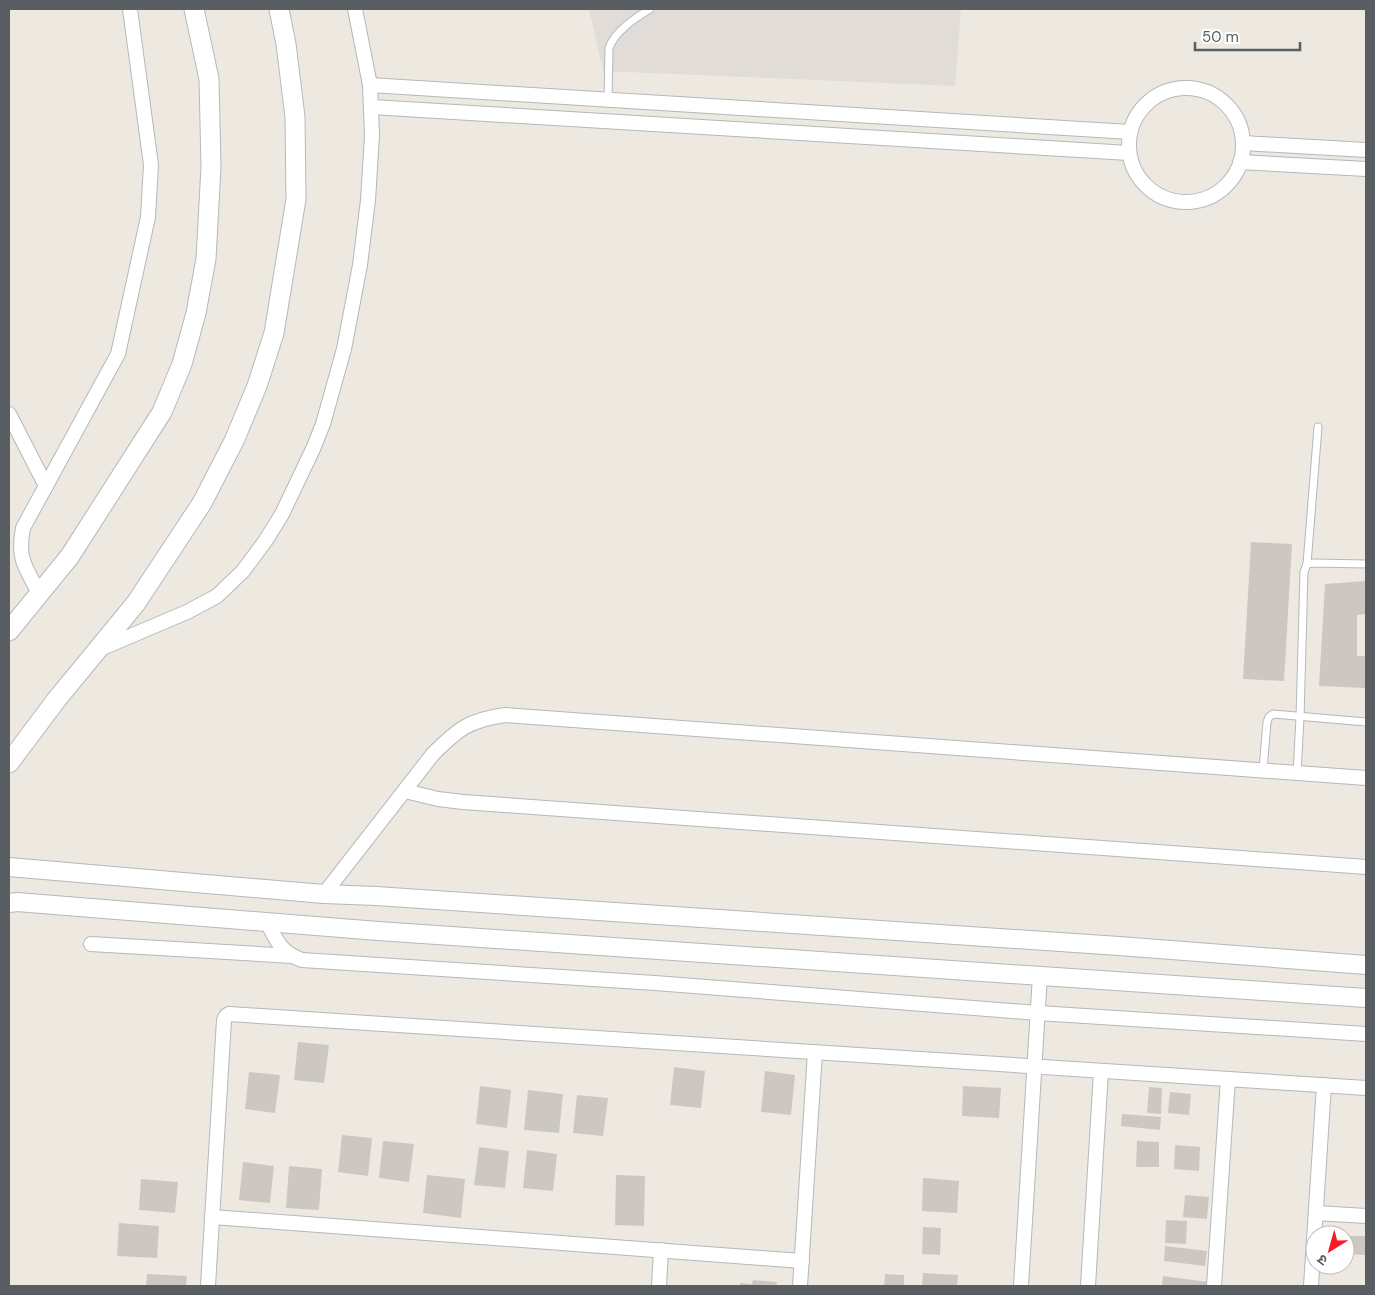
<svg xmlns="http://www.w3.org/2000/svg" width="1375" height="1295" font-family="'DM Sans','Noto Sans Devanagari',sans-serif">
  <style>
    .industrial { fill: #e1dcd8 }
    .building { fill: #cdc7c1 }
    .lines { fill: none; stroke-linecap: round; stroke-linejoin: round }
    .service-casing { stroke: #b3b8bc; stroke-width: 9 }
    .minor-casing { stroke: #b3b8bc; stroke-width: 16 }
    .tertiary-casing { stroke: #b3b8bc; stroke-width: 20 }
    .secondary-casing { stroke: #b4b9be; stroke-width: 21 }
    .service { stroke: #fff; stroke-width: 7 }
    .minor { stroke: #fff; stroke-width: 14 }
    .tertiary { stroke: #fff; stroke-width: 18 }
    .secondary { stroke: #fff; stroke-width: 19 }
  </style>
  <rect width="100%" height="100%" fill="#ede9e0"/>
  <path class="industrial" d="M589,9H961L955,86L603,71Z"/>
  <g class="building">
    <path d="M1251,542L1292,544L1284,681L1243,679Z"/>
    <path d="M1366,581V614L1357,615V656H1366V688L1319,686L1325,584Z"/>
    <path d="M298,1042L329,1045L324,1083L294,1080Z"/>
    <path d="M674,1067L705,1071L701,1108L670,1105Z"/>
    <path d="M765,1071L795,1075L791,1115L761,1112Z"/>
    <path d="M249,1072L280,1075L275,1113L245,1109Z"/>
    <path d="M480,1086L511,1090L507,1128L476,1124Z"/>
    <path d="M963,1086L1001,1088L999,1118L962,1116Z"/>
    <path d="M1149,1087L1162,1088L1161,1114L1147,1113Z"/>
    <path d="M528,1090L563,1094L559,1133L524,1130Z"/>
    <path d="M1170,1092L1191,1094L1189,1115L1168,1113Z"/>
    <path d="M577,1095L608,1098L603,1136L573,1133Z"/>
    <path d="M1122,1114L1161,1117L1160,1130L1121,1126Z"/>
    <path d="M342,1135L372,1138L368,1176L338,1172Z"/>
    <path d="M383,1141L414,1144L409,1182L379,1178Z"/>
    <path d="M1137,1141L1159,1142V1167H1136Z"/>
    <path d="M1175,1145L1200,1147L1199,1171L1174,1169Z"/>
    <path d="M479,1147L509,1151L505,1188L474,1185Z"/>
    <path d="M527,1150L557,1154L553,1191L523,1188Z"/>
    <path d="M243,1162L274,1166L270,1203L239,1200Z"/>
    <path d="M289,1166L322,1169L319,1210L286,1208Z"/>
    <path d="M427,1175L465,1179L461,1218L423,1213Z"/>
    <path d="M616,1175L645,1176L644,1226L615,1225Z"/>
    <path d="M923,1178L959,1181L957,1213L922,1211Z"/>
    <path d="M141,1179L178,1182L175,1213L139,1210Z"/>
    <path d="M1185,1195L1209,1197L1207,1219L1183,1217Z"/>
    <path d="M1166,1220L1187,1221L1186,1244L1165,1243Z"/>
    <path d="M119,1223L159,1226L157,1258L117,1256Z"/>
    <path d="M923,1227L941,1228L940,1255L922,1254Z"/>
    <path d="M1345,1236H1366V1255L1345,1254Z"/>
    <path d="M1165,1246L1207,1251L1205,1266L1164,1261Z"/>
    <path d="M923,1273L958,1275L957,1286H922Z"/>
    <path d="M147,1274L187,1276L186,1286H146Z"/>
    <path d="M885,1274L904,1275V1286H884Z"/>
    <path d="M1163,1276L1208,1282L1207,1286H1162Z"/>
    <path d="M753,1280L777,1282L776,1286H740V1283L752,1284Z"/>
  </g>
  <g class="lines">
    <g class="service-casing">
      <g id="service">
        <path d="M608,100L609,48C615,31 635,18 650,9"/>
        <path d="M1307,564L1318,427"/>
        <path d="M1263,770L1267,722L1269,717L1273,714L1366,722"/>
        <path d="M1297,773L1300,718L1304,572L1307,564L1314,563L1366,564"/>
      </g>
    </g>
    <g class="minor-casing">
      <g id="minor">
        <path d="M370,85L1130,132"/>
        <circle cx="1186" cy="145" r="57"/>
        <path d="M372,107L1129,153"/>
        <path d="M1243,143L1366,150"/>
        <path d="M1240,162L1366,169"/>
        <path d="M9,414L46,486"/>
        <path d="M39,593C25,566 17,559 23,528L118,354L148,217L151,165L130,9"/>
        <path d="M100,649L187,612L217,596L243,571L266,540L282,514L313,449L323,424L344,349L360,265L368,200L372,135L370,85L355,9"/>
        <path d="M405,791L438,799L463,802L1366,867"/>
        <path d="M324,894L433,754C458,729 469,720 505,715L1366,778"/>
        <path d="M267,922C277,941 280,952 302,960L655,983L1038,1013L1366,1034"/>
        <path d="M91,944L292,956"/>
        <path d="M1316,1213L1366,1216"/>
        <path d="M212,1217L802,1261"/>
        <path d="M208,1286L224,1020L226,1016L229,1014L1366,1088"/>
        <path d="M659,1286L661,1250"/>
        <path d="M800,1286L815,1052"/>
        <path d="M1021,1286L1040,975"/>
        <path d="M1088,1286L1101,1071"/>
        <path d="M1214,1286L1228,1079"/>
        <path d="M1311,1286L1324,1085"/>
      </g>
    </g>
    <g class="tertiary-casing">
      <g id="tertiary">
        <path d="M9,867L324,894L376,896L1119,946L1366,965"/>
        <path d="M9,903L17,902L378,931L1366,998"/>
      </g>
    </g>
    <g class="secondary-casing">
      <g id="secondary">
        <path d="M9,631L70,556L162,412L182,364L196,313L206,259L211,167L209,79L194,9"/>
        <path d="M9,763L57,699L136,603L202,503L234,441L257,386L274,333L296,199L295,117L286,44L279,9"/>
      </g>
    </g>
    <use href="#service" class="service"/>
    <use href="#minor" class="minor"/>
    <use href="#tertiary" class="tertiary"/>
    <use href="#secondary" class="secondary"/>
  </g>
  <rect width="1375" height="1295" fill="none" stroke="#595e62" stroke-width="20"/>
  <g transform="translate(1330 1250) rotate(217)"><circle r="24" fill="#ffffff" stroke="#bdbfc0"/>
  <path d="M0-4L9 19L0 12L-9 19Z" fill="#f81b26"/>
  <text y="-8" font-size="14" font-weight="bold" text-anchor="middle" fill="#595e62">उ</text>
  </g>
  <path d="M1195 42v8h105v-8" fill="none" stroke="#595e62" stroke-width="2.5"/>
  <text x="1202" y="42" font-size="15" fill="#595e62" stroke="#ffffff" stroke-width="4" paint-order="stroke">50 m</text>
</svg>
